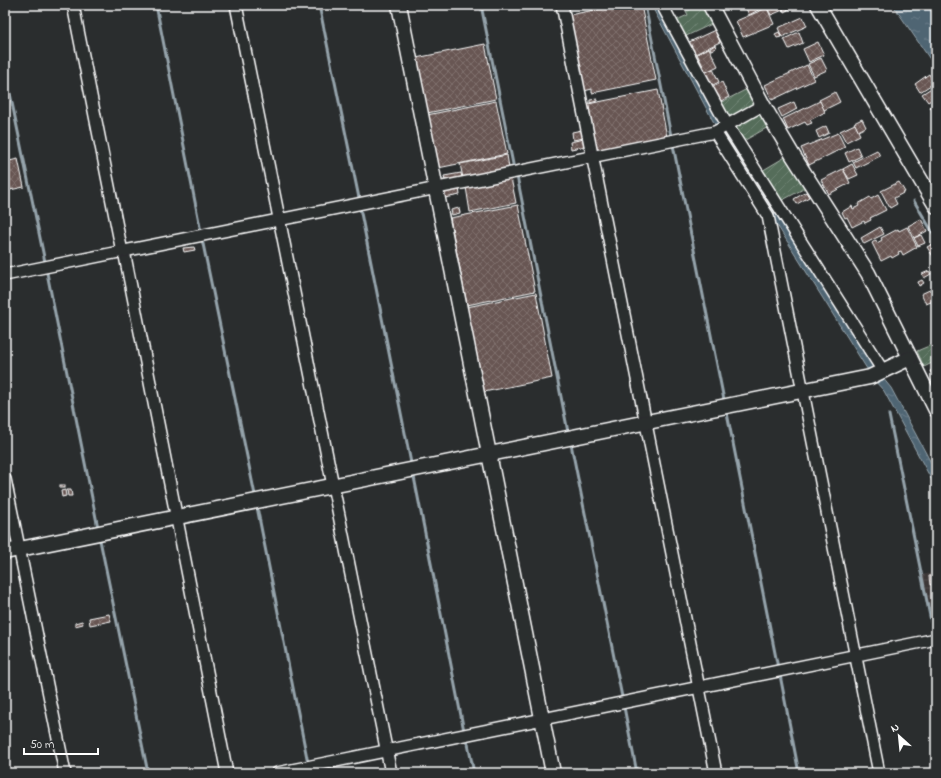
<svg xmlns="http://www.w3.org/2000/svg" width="941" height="778" font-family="'Indie Flower',sans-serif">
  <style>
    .industrial { fill: url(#industrial-grid) }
    .garden { fill: url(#garden-furrows); stroke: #aab6ac }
    .water { fill: url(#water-ripples); stroke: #95a3ab }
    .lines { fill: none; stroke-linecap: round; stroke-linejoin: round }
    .stream { stroke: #95a3ab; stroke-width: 3 }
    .building { fill: url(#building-cross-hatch); stroke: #fff }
    .minor-casing { stroke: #fff; stroke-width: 14 }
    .tertiary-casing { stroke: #fff; stroke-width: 17 }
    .minor { stroke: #2a2d2e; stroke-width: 11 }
    .tertiary { stroke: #2a2d2e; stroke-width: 14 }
  </style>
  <defs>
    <pattern id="industrial-grid" width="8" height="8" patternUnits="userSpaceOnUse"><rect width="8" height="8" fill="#3d3939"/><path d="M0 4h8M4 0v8" fill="none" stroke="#504d4d"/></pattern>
    <pattern id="garden-furrows" width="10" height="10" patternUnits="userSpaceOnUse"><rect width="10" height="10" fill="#556d5a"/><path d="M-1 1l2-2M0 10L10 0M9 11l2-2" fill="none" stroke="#6e8373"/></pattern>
    <pattern id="water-ripples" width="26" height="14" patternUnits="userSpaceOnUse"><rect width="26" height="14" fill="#4f6573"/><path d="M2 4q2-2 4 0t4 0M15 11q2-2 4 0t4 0" fill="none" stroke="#697c88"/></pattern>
    <pattern id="building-cross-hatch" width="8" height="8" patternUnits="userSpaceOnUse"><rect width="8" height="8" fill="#685653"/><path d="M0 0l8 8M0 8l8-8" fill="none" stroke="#7f6f6d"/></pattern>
  </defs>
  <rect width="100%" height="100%" fill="#2a2d2e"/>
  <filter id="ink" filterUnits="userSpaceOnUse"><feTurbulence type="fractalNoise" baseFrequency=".025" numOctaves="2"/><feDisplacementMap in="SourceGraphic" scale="8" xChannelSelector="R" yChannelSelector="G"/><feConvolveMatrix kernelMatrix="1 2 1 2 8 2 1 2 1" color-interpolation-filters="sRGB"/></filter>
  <g filter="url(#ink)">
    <path class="industrial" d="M936,572V635L934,636L922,575Z"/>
    <g class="garden">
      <path d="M698,5H705L714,23L682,38L674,21L688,15L686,11Z"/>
      <path d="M749,88L757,102L727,121L718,104Z"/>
      <path d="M758,111L770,126L740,143L730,126Z"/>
      <path d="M787,156L807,187L779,202L760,172Z"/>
      <path d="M936,343V361L924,367L917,351Z"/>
    </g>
    <g class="water">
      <path d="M651,5H658L882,377L891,388L936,472V488L884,391L874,380L720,134Z"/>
      <path d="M893,5H936V68Z"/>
    </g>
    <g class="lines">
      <g class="stream">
        <path d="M156,5L201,232"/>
        <path d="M319,5L359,198"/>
        <path d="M481,5L514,169"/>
        <path d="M645,5L671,136"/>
        <path d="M5,69L45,262"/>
        <path d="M673,145L724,400"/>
        <path d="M517,176L568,432"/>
        <path d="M914,201L933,233"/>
        <path d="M360,208L411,463"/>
        <path d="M202,239L255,495"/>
        <path d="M47,273L98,528"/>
        <path d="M727,413L778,668"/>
        <path d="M889,415L934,636"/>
        <path d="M571,444L622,697"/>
        <path d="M414,477L464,731"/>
        <path d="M257,507L308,763"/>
        <path d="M100,540L148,773"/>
        <path d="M780,675L799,773"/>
        <path d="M624,707L637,773"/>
        <path d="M467,739L474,773"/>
      </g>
    </g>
    <g class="building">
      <path d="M620,5H641L656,80L592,93V89L584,91L569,15Z"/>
      <path d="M747,5H761L762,8L749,15L745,6Z"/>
      <path d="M772,5H781L783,10L771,15L767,7Z"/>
      <path d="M782,5H786L788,10L784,12Z"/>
      <path d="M787,5H791L792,8L789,10Z"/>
      <path d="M767,8L774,24L743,37L736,21Z"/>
      <path d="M803,17L807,26L782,37L778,28Z"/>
      <path d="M715,30L720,42L693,55L687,43Z"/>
      <path d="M779,32L781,37L777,38L775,34Z"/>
      <path d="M799,32L803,43L789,49L784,39Z"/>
      <path d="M818,42L824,55L809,62L803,49Z"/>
      <path d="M485,44L496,99L427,113L416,58Z"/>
      <path d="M715,45L716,48L711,50L710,48Z"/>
      <path d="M709,48L718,66L706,72L697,54Z"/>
      <path d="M821,58L827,70L814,76L808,64Z"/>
      <path d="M807,65L814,80L772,100L765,85Z"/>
      <path d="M713,69L719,82L709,87L702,74Z"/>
      <path d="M929,74L934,83L920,92L915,84Z"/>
      <path d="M722,82L729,97L717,103L710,88Z"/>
      <path d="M936,85V97L928,102L922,94Z"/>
      <path d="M658,90L667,137L597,151L588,104Z"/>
      <path d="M835,92L840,102L824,110L819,100Z"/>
      <path d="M597,99V101L590,103V100Z"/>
      <path d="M496,101L507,154L438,168L427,115Z"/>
      <path d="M820,101L825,112L810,120L812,123L807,125L805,122L788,130L783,119Z"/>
      <path d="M794,102L797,109L782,117L778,109Z"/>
      <path d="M936,103V114H935L930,107Z"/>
      <path d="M862,119L866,127L858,131L854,123Z"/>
      <path d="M855,124L860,135L846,142L840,131Z"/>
      <path d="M826,126L829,133L819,138L816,131Z"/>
      <path d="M582,130L584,138L573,140L572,132Z"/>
      <path d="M838,133L845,147L809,165L801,148Z"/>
      <path d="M584,139L586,146L571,149L570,142Z"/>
      <path d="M857,147L861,156L849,162L845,153Z"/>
      <path d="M877,150L880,156L856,168L853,162Z"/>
      <path d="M507,155L509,168L463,178L460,164Z"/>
      <path d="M18,159L24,187L5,191V162Z"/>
      <path d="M852,164L858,175L849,179L843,169Z"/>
      <path d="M843,169L850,183L829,194L821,180Z"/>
      <path d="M461,173L462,178L445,181L444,176Z"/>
      <path d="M511,178L516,203L470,212L466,187Z"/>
      <path d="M899,182L905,192L894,198L897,204L890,208L881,191Z"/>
      <path d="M459,188L460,195L445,198L444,191Z"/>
      <path d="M806,192L809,197L797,204L794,199Z"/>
      <path d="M878,195L886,210L870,218L871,220L865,223L864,221L852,227L847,217L845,218L842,212L852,206L853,209L859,206L858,204L870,197L871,199Z"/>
      <path d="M518,205L535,291L467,305L450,218Z"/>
      <path d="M459,208L460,213L452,215L451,210Z"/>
      <path d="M921,219L927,231L914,238L908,226Z"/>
      <path d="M880,227L884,234L864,244L861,238Z"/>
      <path d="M907,227L917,247L903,255L901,251L898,252L899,254L892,258L891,256L881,261L872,243L876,240L877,243L882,240L881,238L898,229L899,231Z"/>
      <path d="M921,235L925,243L918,246L914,238Z"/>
      <path d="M936,242V261L927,247Z"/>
      <path d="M194,247L195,250L184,252L183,248Z"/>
      <path d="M929,271L931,274L924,278L922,274Z"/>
      <path d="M922,280L924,283L919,286L918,282Z"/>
      <path d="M936,287V300L926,304L921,294Z"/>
      <path d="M536,293L552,378L484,392L467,307Z"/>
      <path d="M935,368L936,371L931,373L930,371Z"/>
      <path d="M936,377V389L932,380Z"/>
      <rect x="60" y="485" width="5" height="3"/>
      <path d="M65,490L66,496L62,497L61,491Z"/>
      <path d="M67,490H71L72,496H68Z"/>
      <path d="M936,575V583L930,585L929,576Z"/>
      <path d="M109,614L111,621L90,625L89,618Z"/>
      <path d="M82,621L83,624L75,626V623Z"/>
    </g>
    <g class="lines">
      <g class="minor-casing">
        <g id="minor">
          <path d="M73,5L122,252"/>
          <path d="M236,5L391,773"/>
          <path d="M562,5L716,773"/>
          <path d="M662,5L727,125L883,371"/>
          <path d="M715,132L768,216L879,773"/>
          <path d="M124,251L227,773"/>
          <path d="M5,275L715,132L763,105"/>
          <path d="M5,479L65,773"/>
          <path d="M277,773L936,639"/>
        </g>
      </g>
      <g class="tertiary-casing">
        <g id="tertiary">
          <path d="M399,5L553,773"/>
          <path d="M710,5L763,105L792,154L868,273L936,410"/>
          <path d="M818,5L936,206"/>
          <path d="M5,552L870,377L910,358"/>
        </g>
      </g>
      <use href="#minor" class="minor"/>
      <use href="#tertiary" class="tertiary"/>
    </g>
  </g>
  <rect width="941" height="778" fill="none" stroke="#2a2d2e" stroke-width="20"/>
  <rect x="10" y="10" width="921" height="758" fill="none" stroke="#fff" stroke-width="1.5" filter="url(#ink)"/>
  <g transform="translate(899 736) rotate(333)" stroke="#2a2d2e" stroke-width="3" paint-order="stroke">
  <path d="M0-3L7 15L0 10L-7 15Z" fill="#ffffff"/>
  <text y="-6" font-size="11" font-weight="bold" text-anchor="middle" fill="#ffffff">N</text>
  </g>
  <path d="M24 748v6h74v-6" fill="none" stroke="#ffffff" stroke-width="2"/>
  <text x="30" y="748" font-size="12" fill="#ffffff" stroke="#2a2d2e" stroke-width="3" paint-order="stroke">50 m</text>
</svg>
